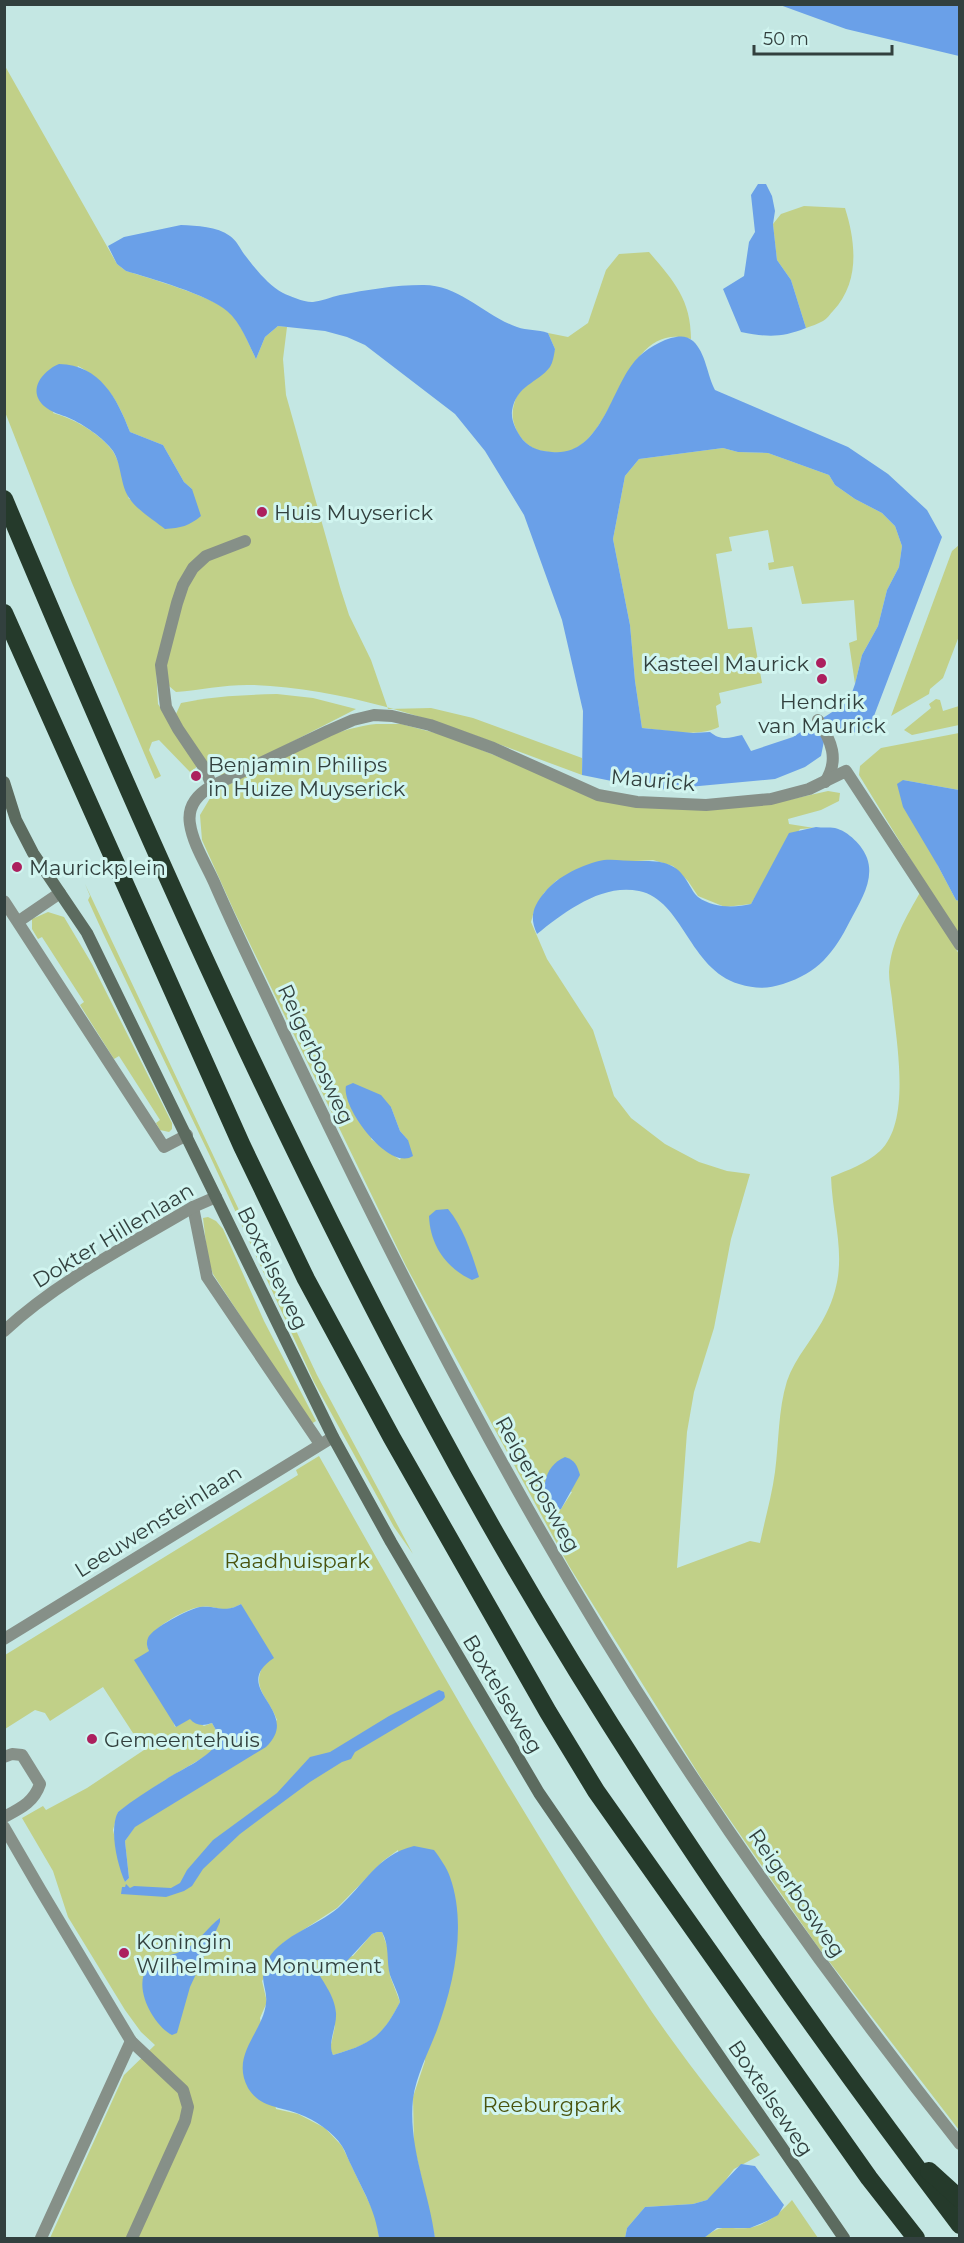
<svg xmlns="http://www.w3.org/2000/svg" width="964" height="2243" font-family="Montserrat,sans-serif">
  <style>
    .green { fill: #c1d088; fill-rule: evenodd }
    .water { fill: #6aa0e8; fill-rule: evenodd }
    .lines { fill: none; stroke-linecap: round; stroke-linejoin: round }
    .street { stroke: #869088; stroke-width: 12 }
    .secondary { stroke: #5c6b5f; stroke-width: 12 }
    .highway { stroke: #253a2b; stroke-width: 18 }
    .poi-dot { fill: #ac205e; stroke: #d1f5f0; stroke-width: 2 }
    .labels { text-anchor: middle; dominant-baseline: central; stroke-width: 6; stroke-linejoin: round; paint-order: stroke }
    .poi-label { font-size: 21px; fill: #32403e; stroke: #d1f5f0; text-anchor: start }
    .street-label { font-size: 21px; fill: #32403e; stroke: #d1f5f0 }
    .park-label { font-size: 21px; fill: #49530d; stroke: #d1f5f0 }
  </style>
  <rect width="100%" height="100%" fill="#c4e7e3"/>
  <g class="green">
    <path d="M5,66L117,264L126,271C151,279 208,295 227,310C241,322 248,343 256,359L265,337L278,326L287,327L283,359L286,395L340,587L349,615L371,660L388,709L431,708L473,718L582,758V775C478,737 366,689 253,685C228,684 201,690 176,692L169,686L156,668L158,704L198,766L190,772L159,740L152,742L149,750L161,776L155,779L72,583L5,412ZM78,366C108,382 118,401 130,432L163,445L184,482L192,489L129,499C125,486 120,461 112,450C98,432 74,419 53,413Z"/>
    <path d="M804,206L845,208C856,243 860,282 833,311C830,314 827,319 823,321C818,324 811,326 806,328L791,280L777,260L773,224L781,214Z"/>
    <path d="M649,252C673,280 691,299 691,339C619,318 619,447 561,453C555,453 548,452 543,451C531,450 520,439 516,429C511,418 512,409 516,398C522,387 533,381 542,373C548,368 552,357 555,349L548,333L568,337L588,323L606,270L619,254Z"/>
    <path d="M723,448L738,452L768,453L829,475L835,485L855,499L882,513L895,526L902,546L899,567L887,590L878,626L862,655L855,684L849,643L857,640L854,600L802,604L793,566L769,570L768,563L774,562L768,530L729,537L732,551L716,554L728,629L752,627L762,683L719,693L721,703L716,706L719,727C696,738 667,730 642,728L635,681L630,625L613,539L625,476L639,459Z"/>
    <path d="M959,545V636L943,678L930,689L929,694L891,716L952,551Z"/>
    <path d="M277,694L313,698L356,709L225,776L215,773L181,726L176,714L181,703C214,696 243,695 277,694Z"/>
    <path d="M936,699L940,700L943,711L959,706V725L912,735L904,730L931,708L929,704Z"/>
    <path d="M376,724H401L447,736L536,772L591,798L779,802L828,791L840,793L839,801L821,810L788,819L789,824L814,828L800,829L766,879L751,904L725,907L698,896L688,881L673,866L653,860L636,861L557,880L544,893L534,911L531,922L547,959L593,1030L614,1096L631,1118L665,1144L699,1162L727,1171L750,1174L731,1239L714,1328L694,1392L687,1432L677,1568L750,1541L760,1543C765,1519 772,1495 775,1472C779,1442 778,1410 787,1381C795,1357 815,1337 826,1314C851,1264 833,1228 831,1177C848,1170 866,1164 880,1151C912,1121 896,1040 892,999C891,991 889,981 889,972C891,942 906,917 921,891L959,954V2130L818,1947L703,1781L569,1566L406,1266L234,911L202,840L200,815L212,795L222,788C267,766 326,729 376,724ZM391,1107L400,1131L408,1140L400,1160L371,1139ZM545,1482L572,1492L561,1509L555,1511C546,1502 543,1494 545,1482Z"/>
    <path d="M959,733V790L903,780L938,866L956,900L959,901V938L859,775L860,766L881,748Z"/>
    <path d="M85,884L317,1375L413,1554L394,1527L314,1382L209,1154L103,933L88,900L90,896Z"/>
    <path d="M48,912L64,917L92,964L172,1123V1129L169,1132L160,1130L156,1123L160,1120L119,1056L114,1059L80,1005L84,1002L42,937L38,939L32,929V919Z"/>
    <path d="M208,1217L216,1221L223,1229L264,1321L316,1421L311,1424L213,1274L208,1260L203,1218Z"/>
    <path d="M319,1456C421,1637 522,1818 638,1991C675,2048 718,2101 760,2155L734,2169L718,2190L707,2200L693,2204L645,2207L627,2228L625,2238H435L414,2145L413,2097L425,2061L398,1850L383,1861L337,1908L283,1943L262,1981L267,2002L260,2018L276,2109L298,2114L325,2128L342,2146L376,2217L379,2238H50L124,2075L155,2045L141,2032L125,2010L68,1917L53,1871L22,1818L43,1806L46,1810L87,1788L144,1750L103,1687L50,1721L45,1713L35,1710L5,1729V1655L298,1475L296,1470ZM241,1604L264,1664C250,1688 269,1698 277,1720L186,1795L135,1826L125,1841L129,1878L125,1882L113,1830L118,1812L165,1780L204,1757L214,1750L221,1739L212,1723L204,1726L190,1718L175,1727L147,1645C148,1629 184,1610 199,1607C217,1604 221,1615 241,1604Z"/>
    <path d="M377,1932H382L388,1949L390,1976L400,2002C382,2038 371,2044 333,2055L330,2049L335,2026L319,1976L313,1965L315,1960L353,1956L372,1934Z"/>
    <path d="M792,2200L818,2238H704C723,2222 726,2230 748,2228C767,2225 780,2213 792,2200Z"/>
  </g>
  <g class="water">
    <path d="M780,5H959V56L846,29Z"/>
    <path d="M758,184H766L772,196L775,211L773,224L777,260L791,280L806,328C781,338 767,337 741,332L723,289L744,276L749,242L755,232L751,195Z"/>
    <path d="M181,225C197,226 217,226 230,236C236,240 240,248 244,254C254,267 268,285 283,293C289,296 306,303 313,302C322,301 331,297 340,295C366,290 395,285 422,285C459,284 483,315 517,327C527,331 538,329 548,333L555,349C554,355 553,362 550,367C538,383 516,385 512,411C511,422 517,432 523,440C531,449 541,451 552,452C598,457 610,395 631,366C640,353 655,343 671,338C679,336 686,335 693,341C706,353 707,375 715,390L848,447L888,474L927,510L942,537L869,729L844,735L835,734L823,718L849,701L855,684L862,655L878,626L887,590L899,567L902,546L895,526L882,513L855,499L835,485L829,475L768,453L738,452L723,448L639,459L625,476L613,539L630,625L635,681L642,728L693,733L710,732C721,741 729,738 742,735L751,751L793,737L813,724L824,741L821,756L805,767L775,779L656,790L582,775L583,711L562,620L524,515L485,451L455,414L365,345L347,337L325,331L278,326L265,337L256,359C248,343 241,323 227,311C209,295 150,278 126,271L117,264L108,246L124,237Z"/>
    <path d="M59,364C100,365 117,398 130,432L163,445L184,482L192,489L201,516C189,526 181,528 165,529C155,521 136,509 130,499C120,486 122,465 113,451C104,438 83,424 69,418C60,414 52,413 44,406C27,391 42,371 59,364Z"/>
    <path d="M903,780L959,790V901L956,900L938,866L903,807L897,784Z"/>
    <path d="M816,827C822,828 829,827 835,828C848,831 863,846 867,858C875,880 860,902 850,921C834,953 818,973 783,984C767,989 756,989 739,984C689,969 683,900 639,891C602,883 564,912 537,934C529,917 533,906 545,892C558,876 583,864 604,860C614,859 626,861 636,861C649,861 660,860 672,866C686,873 690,890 698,897C713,908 734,908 751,904L789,833Z"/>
    <path d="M353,1083L381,1095L391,1107L400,1131L408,1140L413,1156C389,1172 341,1107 346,1086Z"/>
    <path d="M448,1209C463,1227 472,1254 479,1277L472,1280C446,1268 430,1245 429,1216L436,1210Z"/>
    <path d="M565,1457C575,1460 577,1465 580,1475L561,1509L554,1511C538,1495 543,1466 565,1457Z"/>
    <path d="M241,1604L274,1658C227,1689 304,1710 266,1747L135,1827L125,1841L129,1878L125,1882C117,1864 109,1829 118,1812C133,1800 149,1790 165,1780C185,1767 208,1759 221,1739L212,1723C203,1726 196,1726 190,1719L176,1727L134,1660L149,1651C147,1647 146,1643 148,1638C152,1628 189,1609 200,1607C218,1605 223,1614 241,1604Z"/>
    <path d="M439,1690L444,1692L445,1697L443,1700L355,1752L351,1759L342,1762L310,1782L240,1834L203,1869L192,1886L184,1891L166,1897L121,1894L122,1887H125L126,1884L130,1888L134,1886L171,1888L180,1883L187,1870L213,1840L277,1793L310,1757L330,1752L389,1716Z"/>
    <path d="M414,1846L434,1850C440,1858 447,1868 450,1877C467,1925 454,1984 437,2030C429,2051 416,2076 413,2099C408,2148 429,2191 435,2238H379C375,2209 364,2193 352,2167C348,2160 346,2152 342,2146C333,2132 315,2120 299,2114C280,2106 260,2108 248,2088C230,2054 263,2033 266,2003C268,1988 257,1978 268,1959C284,1934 317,1926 338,1908C364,1885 377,1855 414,1846ZM377,1932H382C390,1946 386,1961 390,1975C393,1984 398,1992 400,2002C382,2037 371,2044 333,2055C327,2043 337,2027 336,2013C335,1995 321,1980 314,1965L315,1960L346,1962L372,1934Z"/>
    <path d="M220,1918V1922L190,1987L177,2033L172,2035C153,2025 132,1986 148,1967C157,1956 174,1956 186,1949C199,1941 208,1927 220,1918Z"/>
    <path d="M741,2164L755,2166L784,2205L778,2215L767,2221L750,2228H717L704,2238H625L627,2228L645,2207L693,2204L707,2200Z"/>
  </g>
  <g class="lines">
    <g class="street">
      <path d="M818,720C831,740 840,760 825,782"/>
      <path d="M212,786L205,769L178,729L166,707L161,665L177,603L183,585L193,568L206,556L245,541"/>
      <path d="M4,901L164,1147L187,1135"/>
      <path d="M19,921L60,893"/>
      <path d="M960,945L846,771L809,789L771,799L706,805L637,802L598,795L493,748L430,725L392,716L374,715L353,720L328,731L212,786C198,794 187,806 190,824C193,844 206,864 214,882C236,933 261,983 284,1033C399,1275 521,1514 667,1738C758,1878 856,2013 960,2144"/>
      <path d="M193,1207L207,1277L320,1444"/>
      <path d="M4,1331C59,1280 129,1245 193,1207L216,1197"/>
      <path d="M4,1639L333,1437"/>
      <path d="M4,1757L12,1754L22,1755L40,1784C34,1802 21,1808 4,1817"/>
      <path d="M4,1827L40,1889L131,2041L183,2090L188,2107L185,2121L132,2238"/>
      <path d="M41,2238L131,2041"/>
    </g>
    <path class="secondary" d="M4,782L16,820L33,853L87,933L333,1437L391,1542L539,1793L844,2238"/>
    <g class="highway">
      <path d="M4,499C135,811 272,1121 432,1419C584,1703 766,1969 960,2225"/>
      <path d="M4,613L242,1146L306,1279L392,1438L548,1712L596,1791L869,2178L916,2238"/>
      <path d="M929,2171L960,2199"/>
    </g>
  </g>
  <g class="poi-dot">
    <circle cx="262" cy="512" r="6"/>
    <circle cx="821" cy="663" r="6"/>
    <circle cx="822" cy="679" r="6"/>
    <circle cx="196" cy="776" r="6"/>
    <circle cx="17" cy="867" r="6"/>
    <circle cx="92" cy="1739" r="6"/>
    <circle cx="124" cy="1953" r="6"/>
  </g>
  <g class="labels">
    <g class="poi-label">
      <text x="274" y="512">Huis Muyserick</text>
      <text x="809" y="663" text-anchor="end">Kasteel Maurick</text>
      <text x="822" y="701" text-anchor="middle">Hendrik<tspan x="822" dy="24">van Maurick</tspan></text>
      <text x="208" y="764">Benjamin Philips<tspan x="208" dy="24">in Huize Muyserick</tspan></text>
      <text x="29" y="867">Maurickplein</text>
      <text x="104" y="1739">Gemeentehuis</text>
      <text x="136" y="1941">Koningin<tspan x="136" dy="24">Wilhelmina Monument</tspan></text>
    </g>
    <g class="street-label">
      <text transform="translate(653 780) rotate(5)">Maurick</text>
      <text transform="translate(316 1054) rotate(65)">Reigerbosweg</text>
      <text transform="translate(113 1235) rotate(-31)">Dokter Hillenlaan</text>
      <text transform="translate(273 1268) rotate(64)">Boxtelseweg</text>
      <text transform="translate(538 1484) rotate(61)">Reigerbosweg</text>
      <text transform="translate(158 1521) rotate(-32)">Leeuwensteinlaan</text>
      <text transform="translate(503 1694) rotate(59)">Boxtelseweg</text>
      <text transform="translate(797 1893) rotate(55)">Reigerbosweg</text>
      <text transform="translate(771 2098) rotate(56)">Boxtelseweg</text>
    </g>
    <g class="park-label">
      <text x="297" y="1560">Raadhuispark</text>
      <text x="552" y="2104">Reeburgpark</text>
    </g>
  </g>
  <rect width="964" height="2243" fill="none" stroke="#32403e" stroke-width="12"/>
  <path d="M754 45v9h138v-9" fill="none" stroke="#32403e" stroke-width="3"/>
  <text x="763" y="45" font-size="18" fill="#32403e" stroke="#d1f5f0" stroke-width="4.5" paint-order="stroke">50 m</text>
</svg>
